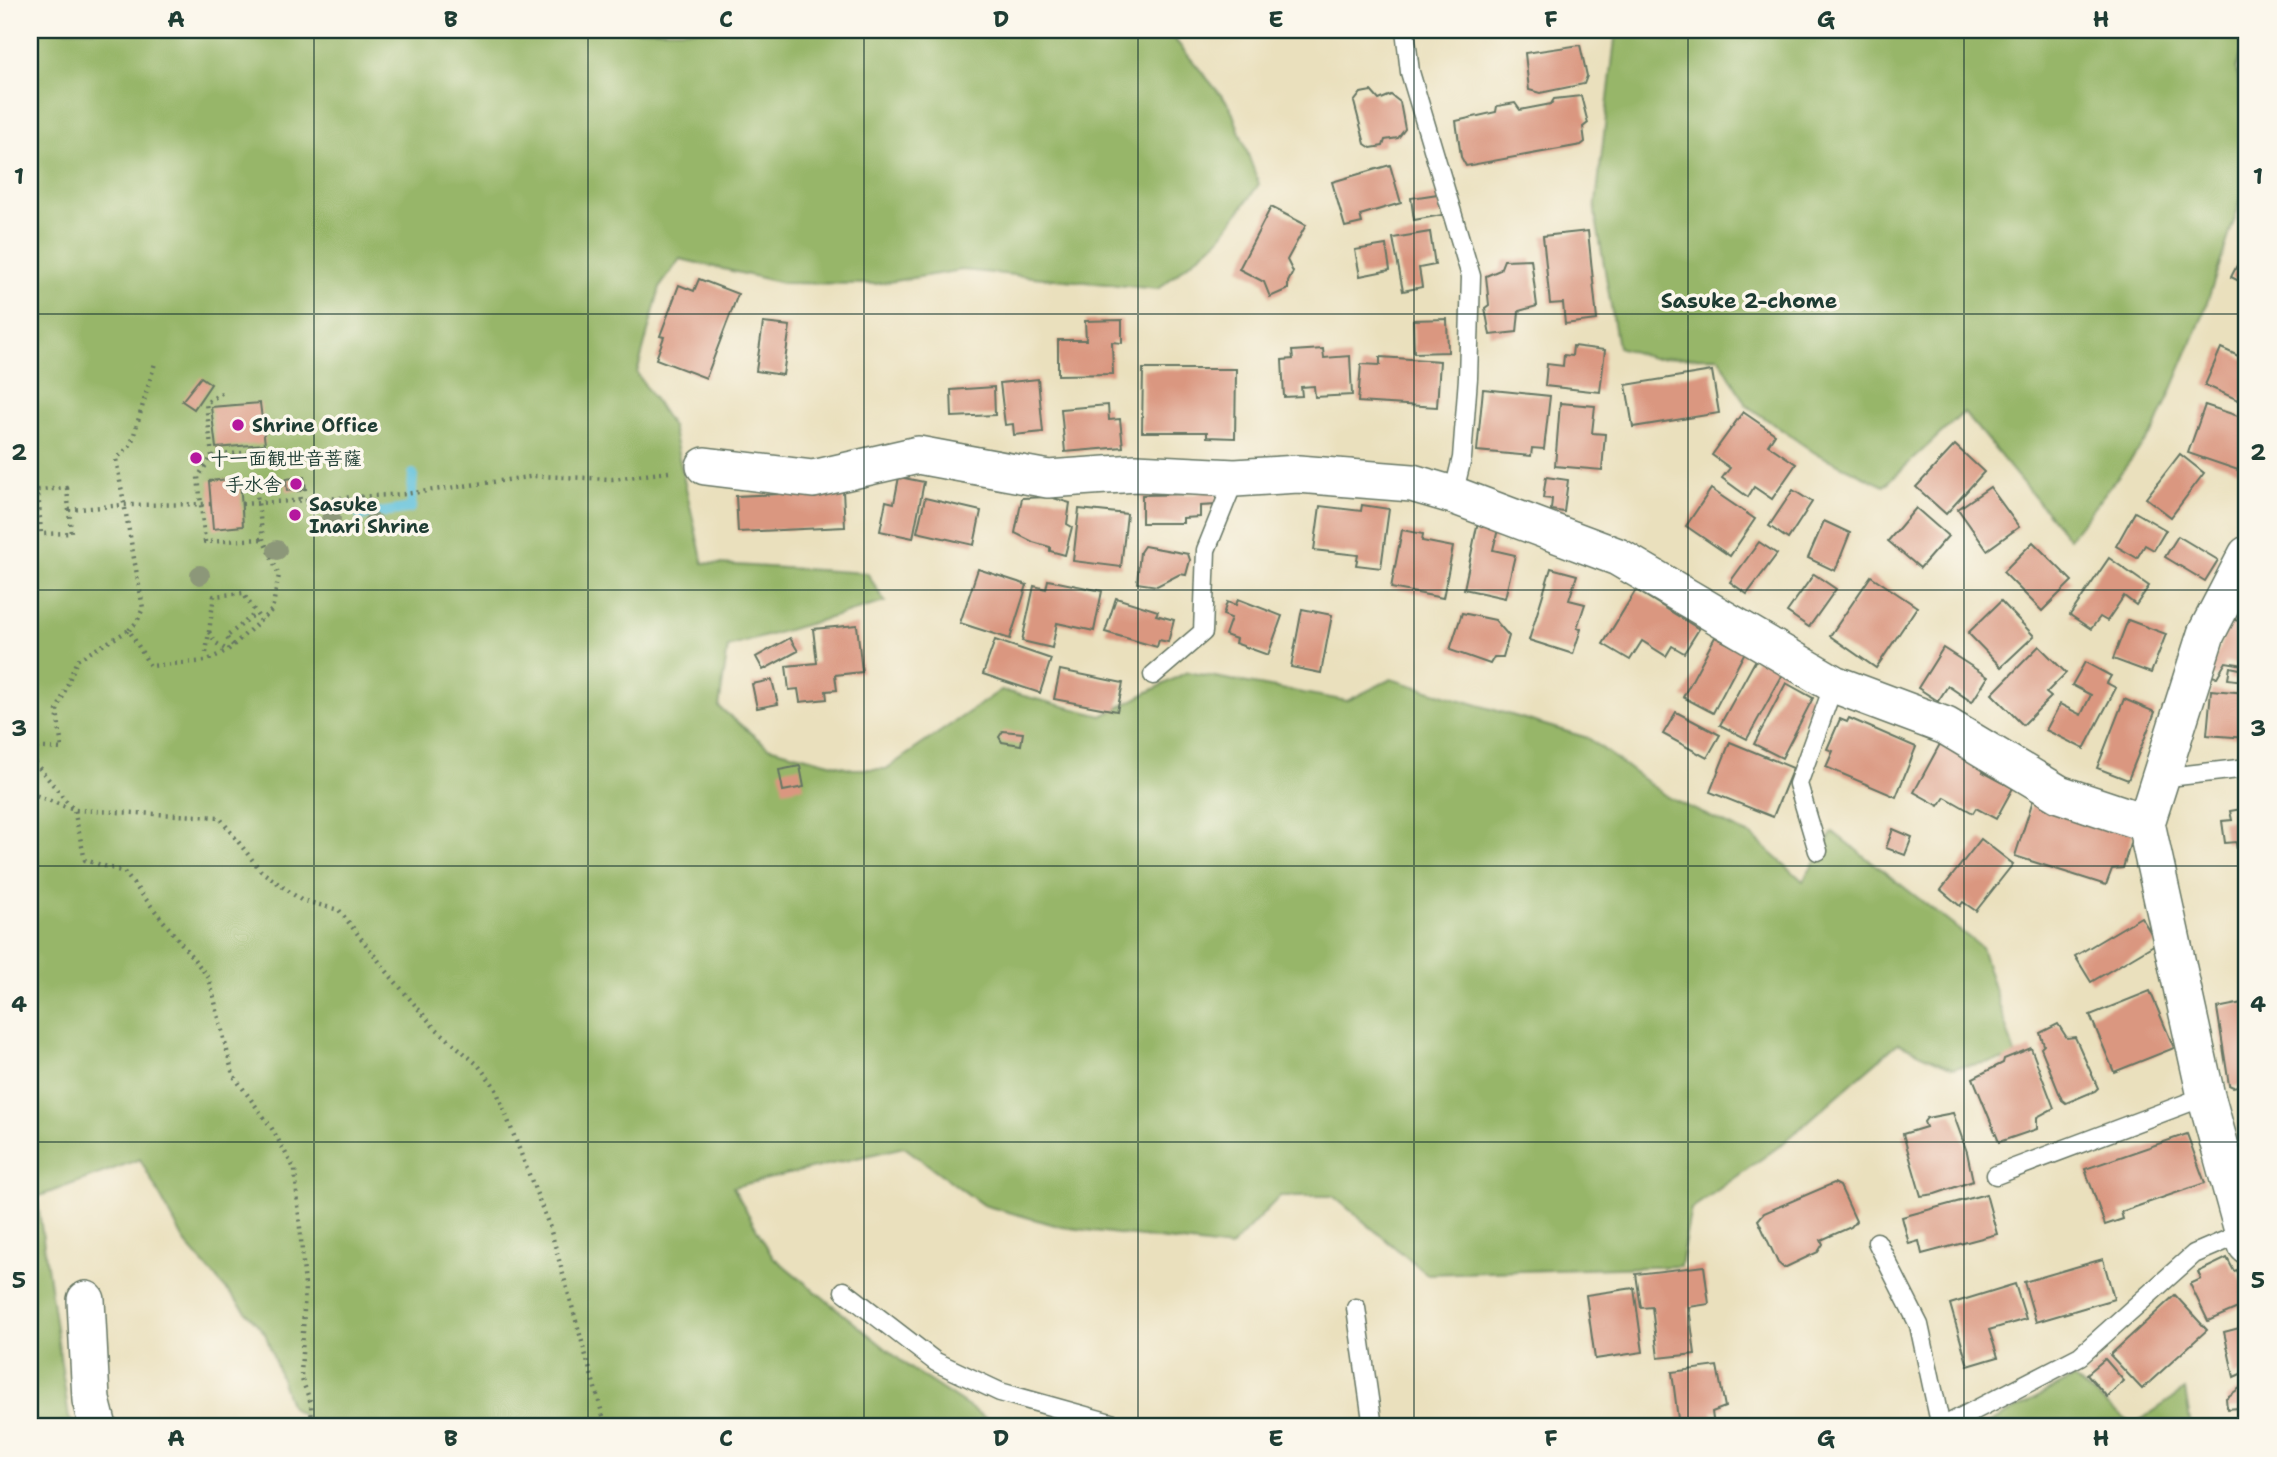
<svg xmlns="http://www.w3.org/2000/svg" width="2277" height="1457" font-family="'Shantell Sans','Klee One',sans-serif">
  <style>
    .forest { fill: #97b669; stroke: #5b7a4e; stroke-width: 2 }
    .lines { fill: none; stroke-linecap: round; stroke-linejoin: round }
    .stream { stroke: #5cbfda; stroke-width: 10 }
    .building { fill: #da9780 }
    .service-casing { stroke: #667664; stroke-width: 21 }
    .minor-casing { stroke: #667664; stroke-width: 40 }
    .path { stroke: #667664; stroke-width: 4.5; stroke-dasharray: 2 5; stroke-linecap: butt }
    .service { stroke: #fff; stroke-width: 18 }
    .minor { stroke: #fff; stroke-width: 37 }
    .tree { fill: #8c9779 }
    .grid { fill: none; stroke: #1f3d34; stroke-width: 2; stroke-opacity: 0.55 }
    .poi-dot { fill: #b5179e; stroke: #fbf7ec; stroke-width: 2.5 }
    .labels { text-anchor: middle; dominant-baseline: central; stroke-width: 7; stroke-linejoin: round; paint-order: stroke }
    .poi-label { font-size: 19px; font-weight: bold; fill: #1f3d34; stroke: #fbf7ec; text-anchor: start }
    .neighbourhood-label { font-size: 21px; font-weight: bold; fill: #1f3d34; stroke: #fbf7ec }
    .neatline { fill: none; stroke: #1f3d34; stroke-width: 2.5 }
    .grid-label { font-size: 23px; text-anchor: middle; font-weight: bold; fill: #1f3d34 }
  </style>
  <rect width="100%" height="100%" fill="#fbf7ec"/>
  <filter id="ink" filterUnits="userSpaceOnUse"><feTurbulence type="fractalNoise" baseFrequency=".0143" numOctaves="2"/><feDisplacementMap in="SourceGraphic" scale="14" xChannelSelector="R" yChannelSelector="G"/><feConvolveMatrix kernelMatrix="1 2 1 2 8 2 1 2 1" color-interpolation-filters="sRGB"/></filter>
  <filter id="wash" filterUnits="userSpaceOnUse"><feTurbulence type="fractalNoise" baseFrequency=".00686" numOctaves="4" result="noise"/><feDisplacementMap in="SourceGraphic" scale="28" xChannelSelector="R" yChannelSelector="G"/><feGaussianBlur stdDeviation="1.57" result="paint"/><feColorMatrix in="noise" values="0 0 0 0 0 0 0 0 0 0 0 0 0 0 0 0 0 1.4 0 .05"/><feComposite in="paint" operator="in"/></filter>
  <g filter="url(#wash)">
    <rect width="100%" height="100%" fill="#eae0bd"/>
    <g class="forest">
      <path d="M30,30H1167L1230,106L1259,184L1219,239L1158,289L962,270L876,284L783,283L680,259L660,287L637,373L672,427L703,563L867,573L885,602L728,647L719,707L768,747L853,769H886L1001,690L1102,716L1187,672L1347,701L1391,679L1588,738L1667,797L1752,836L1803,881L1833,832L1981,947L2016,1058L1952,1068L1898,1043L1781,1145L1691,1209L1680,1266L1427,1274L1333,1196H1280L1230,1248L1062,1227L983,1205L904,1147L733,1187L772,1256L911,1369L987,1419L1022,1427H319L291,1407L265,1333L186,1244L140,1159L37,1197L69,1418L76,1427H30Z"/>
      <path d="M1616,30H2247L2236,69L2247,130V181L2202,318L2155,429L2069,539L1964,412L1884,486L1815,453L1746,405L1719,357L1652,358L1618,347L1595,212Z"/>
      <path d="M2073,1378L2133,1425L2185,1390L2191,1427H1983Z"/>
    </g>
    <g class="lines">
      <path class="stream" d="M360,516L411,508L413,474"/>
    </g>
    <g id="blocks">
      <g class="building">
        <path d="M1580,45L1587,76L1584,84L1540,93L1529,90L1525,53Z"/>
        <path d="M1371,91L1379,100L1391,95L1400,102L1405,129L1398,138L1385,140L1383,146L1371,148L1365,144L1354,102L1361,93Z"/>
        <path d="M1581,96L1588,123L1583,127L1585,142L1581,145L1466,166L1461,157L1456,121L1496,112L1497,106L1515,103L1520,110L1551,104L1554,99Z"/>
        <path d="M1390,165L1401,203L1360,215L1362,223L1345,227L1332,182Z"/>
        <path d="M1438,194L1442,215L1414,220L1411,198Z"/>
        <path d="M1271,207L1306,225L1287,260L1293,272L1288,282V289L1270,297L1264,282L1239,269Z"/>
        <path d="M1588,231L1597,320L1565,324L1563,303L1550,304L1543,236Z"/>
        <path d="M1430,232L1435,265L1419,268L1422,287L1403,291L1393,238Z"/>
        <path d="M1386,245L1390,270L1360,276L1355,250Z"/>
        <path d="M2247,246V285L2231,277Z"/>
        <path d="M1531,259L1537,306L1519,311L1517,332L1490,335L1485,308L1489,305L1486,276L1500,270L1504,260Z"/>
        <path d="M699,279L738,294L706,378L656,359L664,337L660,336L679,285L694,291Z"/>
        <path d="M1447,319L1448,352L1414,353L1413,320Z"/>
        <path d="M1122,320V343L1112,342L1113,374L1058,375V340H1086L1085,321Z"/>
        <path d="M763,323L790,326L783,375L756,371Z"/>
        <path d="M1573,346L1605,350L1600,392L1545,386L1547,364L1563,366L1564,355L1572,356Z"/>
        <path d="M2221,348L2247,360V404L2205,385Z"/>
        <path d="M1323,349L1324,358L1350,356L1352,395L1315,397L1314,386L1301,387L1302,396L1284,397L1282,360L1293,359L1292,351Z"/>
        <path d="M1380,357L1440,361L1437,407L1358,402L1361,364L1380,365Z"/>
        <path d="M1143,369H1236L1235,438L1207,437V432H1142Z"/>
        <path d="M1712,371L1719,413L1633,427L1626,385Z"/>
        <path d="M201,377L211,384L194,409L182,401Z"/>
        <path d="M1038,379L1043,432L1014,435L1013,424L1005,425L1000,383Z"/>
        <path d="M994,387L995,415L952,417L951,390Z"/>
        <path d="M1483,389L1550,396L1544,449L1532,448L1531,456L1477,451Z"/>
        <path d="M260,403L265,444L216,448L211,407Z"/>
        <path d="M1560,403L1595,406L1592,433L1605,434L1602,470L1555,466Z"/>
        <path d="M1108,405L1109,420L1120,419L1123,447L1065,452L1061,409Z"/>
        <path d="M2205,405L2247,419V443L2238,470L2188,453Z"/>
        <path d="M1743,412L1775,434L1768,445L1796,464L1772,499L1754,487L1748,497L1722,478L1730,468L1712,455Z"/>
        <path d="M1955,445L1984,472L1946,514L1916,487Z"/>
        <path d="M2180,454L2204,473L2171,517L2146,498Z"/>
        <path d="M304,477L306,489L287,491L286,479Z"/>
        <path d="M899,477L924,482L913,538L880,531L886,501L894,503Z"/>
        <path d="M1546,477L1568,480L1564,512L1551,510L1552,499L1543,498Z"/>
        <path d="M240,478L243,526L213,529L209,481Z"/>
        <path d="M1216,487L1217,505L1200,506V517L1183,518V523H1142V495L1196,494Z"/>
        <path d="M1990,487L2019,527L1987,550L1958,509Z"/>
        <path d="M1711,489L1755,519L1730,556L1686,526Z"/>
        <path d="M1793,490L1812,502L1788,539L1769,526Z"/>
        <path d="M843,491L845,527L738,532L736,496Z"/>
        <path d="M1050,497L1070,503L1067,524L1072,527L1065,555L1050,551V547L1033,542L1015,533L1022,498Z"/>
        <path d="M925,498L981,511L974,545L917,532Z"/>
        <path d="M1362,505L1389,509L1381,568L1356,565L1358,555L1314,550L1320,506L1361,511Z"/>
        <path d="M1916,508L1948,536L1920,568L1888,541Z"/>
        <path d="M1079,509L1127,514L1121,567L1073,561Z"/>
        <path d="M2135,512L2166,530L2154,550L2145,545L2137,558L2116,546Z"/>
        <path d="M1478,521L1499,525L1493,550L1515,555L1505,598L1464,589Z"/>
        <path d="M1824,521L1850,533L1835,571L1808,558Z"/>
        <path d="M1402,530L1423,534L1422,541L1453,547L1443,598L1391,588Z"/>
        <path d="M2178,536L2218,560L2205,581L2165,557Z"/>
        <path d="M1759,542L1777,554L1747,594L1730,582Z"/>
        <path d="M2033,542L2072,581L2042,611L2003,572Z"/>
        <path d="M1144,546L1188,554L1190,560L1186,575L1180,574L1157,586L1137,583L1140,552Z"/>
        <path d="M2109,558L2149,586L2136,605L2124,596L2107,621L2100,617L2091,629L2070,615Z"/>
        <path d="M1551,568L1577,575L1569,600L1585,604L1577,628L1581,629L1573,654L1529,640Z"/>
        <path d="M978,569L1027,585L1010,639L960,623Z"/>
        <path d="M1814,574L1836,589L1809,627L1787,612Z"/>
        <path d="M1871,576L1917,607L1876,668L1830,636Z"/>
        <path d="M1048,580L1102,591L1094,631L1057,623L1052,648L1022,641L1034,586L1046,589Z"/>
        <path d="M1636,590L1699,629L1684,653L1672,646L1666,656L1642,641L1630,660L1603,644Z"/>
        <path d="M1116,598L1158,611L1156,615L1174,620L1168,642L1159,640L1157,647L1105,632Z"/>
        <path d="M1238,599L1282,616L1268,655L1235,643L1236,639L1225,635L1231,618L1223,615L1227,602L1236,605Z"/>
        <path d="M2001,601L2034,636L2001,667L1968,633Z"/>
        <path d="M1302,609L1332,615L1321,673L1291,667Z"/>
        <path d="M1462,613L1495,620L1509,636L1503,657H1494L1490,664L1450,650Z"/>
        <path d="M2231,619L2247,623V650L2244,665L2226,662L2217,677L2208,676Z"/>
        <path d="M2128,620L2166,634L2151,673L2113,659Z"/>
        <path d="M857,625L862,672L835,675L837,690L826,691L827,699L800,702L798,689L789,690L786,666L817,663L813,629Z"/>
        <path d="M1715,637L1745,652L1713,713L1683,697Z"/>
        <path d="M790,638L798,651L763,670L756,657Z"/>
        <path d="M995,640L1051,659L1040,693L983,674Z"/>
        <path d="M2039,646L2066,673L2046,693L2051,697L2023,725L1992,694Z"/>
        <path d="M1943,648L1988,677L1972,702L1948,686L1938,701L1918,688Z"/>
        <path d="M1760,652L1787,667L1747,739L1720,725Z"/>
        <path d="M2085,662L2111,676L2107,683L2116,688L2084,749L2046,730L2060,704L2081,715L2091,695L2072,685Z"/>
        <path d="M2230,667L2245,670L2243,681L2228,679Z"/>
        <path d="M1060,670L1123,683L1117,711L1054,699Z"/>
        <path d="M772,680L778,704L757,708L752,684Z"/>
        <path d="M1786,683L1813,698L1782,758L1754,744Z"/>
        <path d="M2211,690L2247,693V738L2207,735Z"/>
        <path d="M2124,699L2155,712L2128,780L2097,768Z"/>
        <path d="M1676,712L1720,735L1707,758L1663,734Z"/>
        <path d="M1849,718L1916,747L1896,797L1826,767L1833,751L1827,749L1840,719L1847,722Z"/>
        <path d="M1003,731L1023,733L1021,745L1002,742L999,737Z"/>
        <path d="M1730,742L1793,768L1773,817L1710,792Z"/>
        <path d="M1940,744L1987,764L1983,772L2013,788L1996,819L1976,808L1973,813L1945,797L1939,806L1914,792Z"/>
        <path d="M800,766L804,787L783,791L779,770Z"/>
        <path d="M2034,797L2134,830L2123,868L2112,869L2106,885L2015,856Z"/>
        <path d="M2247,808V865L2239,866L2236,842L2225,843L2222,821L2232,820L2230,811Z"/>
        <path d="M1893,829L1912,837L1905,855L1886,848Z"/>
        <path d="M1981,839L2013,864L1976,911L1963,902L1960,906L1941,890Z"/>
        <path d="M2141,917L2157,943L2091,982L2075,956Z"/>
        <path d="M2150,991L2174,1048L2114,1072L2090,1015Z"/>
        <path d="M2247,1002V1084L2233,1087L2229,1085L2217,1008Z"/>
        <path d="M2058,1024L2067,1038L2075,1037L2098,1088L2095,1091L2066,1103L2062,1100L2041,1048L2044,1045L2040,1033Z"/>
        <path d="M2031,1048L2054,1108L2037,1117V1129L1999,1142L1973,1078L2003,1063L2004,1059Z"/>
        <path d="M2247,1112V1160H2245L2241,1113Z"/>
        <path d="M1953,1113L1967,1152L1973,1181L1935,1194L1921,1196L1903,1134L1926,1127L1924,1122L1927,1118Z"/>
        <path d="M2187,1134L2205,1183L2121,1212L2123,1219L2105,1225L2085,1169Z"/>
        <path d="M1834,1183L1840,1186L1856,1221L1851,1227L1821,1240L1823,1244L1818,1252L1784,1268L1778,1263L1758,1220L1764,1213Z"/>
        <path d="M1986,1194L1997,1234L1922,1254L1919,1241L1909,1244L1902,1217Z"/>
        <path d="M2227,1258L2234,1271L2237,1270L2247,1291V1304L2208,1321L2190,1284L2201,1279L2198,1272Z"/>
        <path d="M2103,1259L2114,1299L2036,1322L2024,1282Z"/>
        <path d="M1704,1266L1709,1304L1689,1307L1695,1354L1658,1358L1652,1307L1641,1308L1636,1274Z"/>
        <path d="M2015,1284L2026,1319L1989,1330L1998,1357L1968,1366L1950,1304Z"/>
        <path d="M1634,1288L1643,1352L1595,1359L1586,1295Z"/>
        <path d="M2175,1295L2207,1330L2142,1389L2110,1355Z"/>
        <path d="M2247,1326V1371L2234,1377L2224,1332Z"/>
        <path d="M2105,1359L2124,1381L2107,1397L2087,1374Z"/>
        <path d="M1717,1366L1725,1407L1712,1412L1714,1427H1679L1672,1372Z"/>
        <path d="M2247,1383V1415L2239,1416L2238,1408L2227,1409L2226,1398Z"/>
      </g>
    </g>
  </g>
  <g filter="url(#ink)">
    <use href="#blocks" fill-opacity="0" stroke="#667664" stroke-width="2"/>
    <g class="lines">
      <g class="service-casing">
        <g id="service">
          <path d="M1405,30L1410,72L1471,276L1468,378L1462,458L1453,495"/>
          <path d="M1153,675L1203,632L1206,550L1235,478"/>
          <path d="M2160,778L2247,768"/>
          <path d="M1818,851L1798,784L1834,684"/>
          <path d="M1996,1175L2206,1096"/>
          <path d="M1877,1242L1919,1325L1941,1427"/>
          <path d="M844,1291L936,1362L1000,1392L1125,1427"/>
          <path d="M1356,1308L1373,1427"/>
          <path d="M1942,1427L2080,1356L2194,1254L2243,1233"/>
        </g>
      </g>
      <g class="minor-casing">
        <g id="minor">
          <path d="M705,466L813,479L918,455L1048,479L1136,473L1235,478L1298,474L1412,483L1453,495L1618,557L1834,684L1946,726L2059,794L2146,823"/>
          <path d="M2247,555L2206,634L2146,823L2206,1096L2247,1245"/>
          <path d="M86,1300L91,1400L98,1427"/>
        </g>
      </g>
      <g class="path">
        <path d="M212,456L206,403L223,392"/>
        <path d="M67,488L71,533L41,534L38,490Z"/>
        <path d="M299,490L300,502"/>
        <path d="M242,504L405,494L536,476L613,479L669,472"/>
        <path d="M69,510L123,505L211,504"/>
        <path d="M129,630L137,622L143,608L116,459L131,445L155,363"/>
        <path d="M209,632L216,643L227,650"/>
        <path d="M233,645L226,637L256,613"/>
        <path d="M206,653L214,596L243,593L261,621"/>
        <path d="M30,747L62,749L57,711L77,660L129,630L150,666L206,661L228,650L272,610L279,575L263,539L251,452L212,456L198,477L205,542L263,539"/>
        <path d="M30,757L74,810L85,860L124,872L209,978L233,1075L271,1127L295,1170L305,1286L301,1377L311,1403L312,1427"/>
        <path d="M30,793L74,810L219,817L261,871L301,900L339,910L392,978L433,1026L478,1065L495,1087L550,1228L606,1427"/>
      </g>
      <use href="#service" class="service"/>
      <use href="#minor" class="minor"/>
    </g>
    <g class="tree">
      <circle cx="331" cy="519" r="10"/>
      <circle cx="373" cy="523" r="10"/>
      <circle cx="277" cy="550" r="10"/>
      <circle cx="200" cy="575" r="10"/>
    </g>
  </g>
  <path class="grid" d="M314,30V1427M588,30V1427M864,30V1427M1138,30V1427M1414,30V1427M1688,30V1427M1964,30V1427M30,314H2247M30,590H2247M30,866H2247M30,1142H2247"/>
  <g class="poi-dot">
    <circle cx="238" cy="425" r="7"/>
    <circle cx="196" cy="458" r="7"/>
    <circle cx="296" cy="484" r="7"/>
    <circle cx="295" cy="515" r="7"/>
  </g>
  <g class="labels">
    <g class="poi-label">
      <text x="252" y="425">Shrine Office</text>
      <text x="210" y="458">十一面観世音菩薩</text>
      <text x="282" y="484" text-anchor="end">手水舎</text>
      <text x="309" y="504">Sasuke<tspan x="309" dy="22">Inari Shrine</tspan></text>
    </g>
    <g class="neighbourhood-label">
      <text x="1749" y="301">Sasuke 2-chome</text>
    </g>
  </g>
  <rect width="2277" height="1457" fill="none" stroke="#fbf7ec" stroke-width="77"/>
  <rect x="38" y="38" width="2200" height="1380" class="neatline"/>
  <g class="grid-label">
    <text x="176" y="27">A</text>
    <text x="451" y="27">B</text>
    <text x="726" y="27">C</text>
    <text x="1001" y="27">D</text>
    <text x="1276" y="27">E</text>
    <text x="1551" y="27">F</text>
    <text x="1826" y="27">G</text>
    <text x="2101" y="27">H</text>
    <text x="19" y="184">1</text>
    <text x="2258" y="184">1</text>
    <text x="19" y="460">2</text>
    <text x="2258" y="460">2</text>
    <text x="19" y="736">3</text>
    <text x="2258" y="736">3</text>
    <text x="19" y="1012">4</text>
    <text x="2258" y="1012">4</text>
    <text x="19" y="1288">5</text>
    <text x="2258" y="1288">5</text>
    <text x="176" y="1446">A</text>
    <text x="451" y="1446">B</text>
    <text x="726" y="1446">C</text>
    <text x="1001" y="1446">D</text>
    <text x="1276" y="1446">E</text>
    <text x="1551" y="1446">F</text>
    <text x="1826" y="1446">G</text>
    <text x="2101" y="1446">H</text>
  </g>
</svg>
